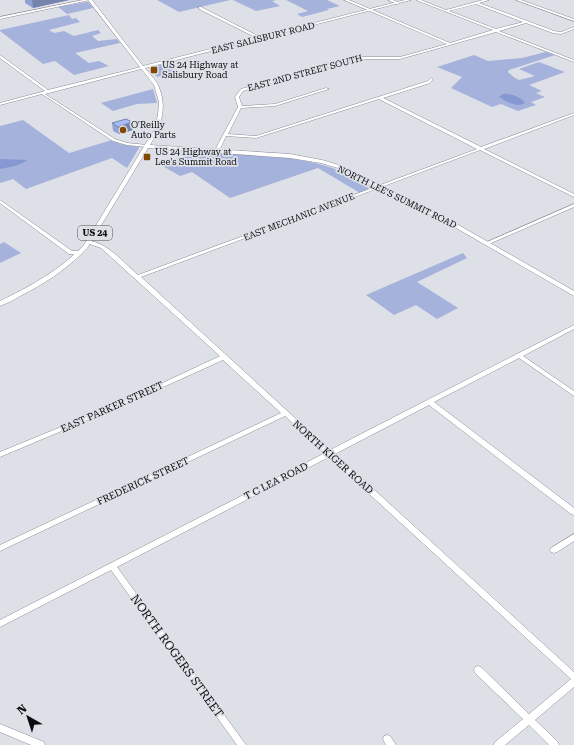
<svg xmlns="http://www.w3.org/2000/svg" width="574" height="745" font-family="'Roboto Serif',serif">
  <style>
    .green { fill: #a5b2db }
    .water { fill: #8698d2 }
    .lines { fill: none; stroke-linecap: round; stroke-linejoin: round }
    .minor-casing { stroke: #8b8d95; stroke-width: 1 }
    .major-casing { stroke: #8b8d95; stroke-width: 1 }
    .minor { fill: #fff; fill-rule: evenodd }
    .major { fill: #fff; fill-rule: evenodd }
    .wall { fill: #90a1d4 }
    .shaded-wall { fill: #7583ad }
    .building { fill: #a7bbf7; stroke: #7583ad }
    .poi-dot { fill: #824700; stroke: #dee0e8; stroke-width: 1.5 }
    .labels { text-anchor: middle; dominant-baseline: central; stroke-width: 3.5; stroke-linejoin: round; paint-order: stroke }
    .far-street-label { font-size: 9px; fill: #0b0c0f; stroke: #dee0e8 }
    .far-poi-label { font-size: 9px; fill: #0b0c0f; stroke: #dee0e8; text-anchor: start }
    .shield { fill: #dee0e8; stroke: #4a4c50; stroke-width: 1 }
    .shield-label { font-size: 9px; font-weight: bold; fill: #0b0c0f }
    .street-label { font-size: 10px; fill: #0b0c0f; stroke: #dee0e8 }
    .near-street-label { font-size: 12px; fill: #0b0c0f; stroke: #dee0e8 }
  </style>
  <rect width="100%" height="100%" fill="#dee0e8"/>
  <g class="green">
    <path d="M157,0H230L179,12Z"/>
    <path d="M233,0H277L272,1L280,6L256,11Z"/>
    <path d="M286,0H327L340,6L327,9L329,10L302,17L297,14L308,11Z"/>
    <path d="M86,2H88L93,8L67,14L58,7Z"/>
    <path d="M69,15L72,19L76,18L80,22L49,30L54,33L64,31L74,36L98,30L101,33L92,36L98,41L117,39L120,43L75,53L89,63L99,61L109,66L74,75L55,61L43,64L0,31V30Z"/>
    <path d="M546,52L555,55L509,70L508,72L515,78L519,80L535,76L519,69L539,62L565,72L529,85L542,91L536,93L545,97L531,102L536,105L518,111L501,104L492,107L451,88L462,77L437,67L474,55L488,61L522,58Z"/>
    <path d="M168,63L175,68L173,70L176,72L157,77L150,68Z"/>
    <path d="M153,89L157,103L137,104L113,111L101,103Z"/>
    <path d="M23,120L69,153L112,140L121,144L139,147V148L127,168L112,158L26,189L13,179L0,183V126Z"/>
    <path d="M197,151C249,155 306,153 354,177C360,180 367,183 372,187L360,193L318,168L230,198L192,172L180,176L161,165Z"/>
    <path d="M4,242L21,253L0,263V244Z"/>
    <path d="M463,253L467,258L417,282L458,308L437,319L416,305L394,315L366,295Z"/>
  </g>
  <g class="water">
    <path d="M503,94C510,93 521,97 525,103C517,108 507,102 499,97Z"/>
    <path d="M0,159L26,160L27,161L15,166L0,169Z"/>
  </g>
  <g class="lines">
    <g class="minor-casing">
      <g id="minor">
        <path d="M83,0H90L0,19V17Z"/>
        <path d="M344,0H349L450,43L493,30L416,0H421L446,10L483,0H489L479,3L554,31L561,32L574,27V29L561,34L553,33L526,23L499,31L574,60V62L496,32L400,59H356L243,91L239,97L242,106L275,104L326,88L329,89L275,106L241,108L228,134L256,136L428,81L431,78L433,79L430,83L383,98L481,147L574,113V115L484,149L574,194V197L480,150L141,277L330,450L515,355L516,354L519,353L574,325V329L523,356L574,391V396L519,358L434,402L574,508V515L571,514L429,405L335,454L574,672V687L535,720L558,742L559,745H549L529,725L505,745H494L495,742L523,719L475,673L474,670L475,667L478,666L481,667L529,714L571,679L329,457L117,567L246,745H237L111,570L0,627V620L325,453L285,416L0,551V545L281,413L223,360L128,403L0,457V452L124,401L220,356L101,248L87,243V241C105,240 125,264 138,275L477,149L379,99L256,138L226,136L219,151H215V150L238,107L235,97L241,89L356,57H400L447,44ZM476,4L523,22L496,29L449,11Z"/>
        <path d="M388,0H393L400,3L397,4Z"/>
        <path d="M516,0H521L574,19V21Z"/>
        <path d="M199,7H201L262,38L259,39L199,9Z"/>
        <path d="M0,55L48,90L145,66V68L45,94L115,139L127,143L147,145L149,146L147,147L127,145L113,141L42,94L0,105V103L45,91L0,58Z"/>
        <path d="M0,200L72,251H80L83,253L80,255L69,254L0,203Z"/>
        <path d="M574,204V207L489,244H485V243Z"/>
        <path d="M574,534V541L557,552L554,553L551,552L550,550L551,548Z"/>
        <path d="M0,724L44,742L45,745H31L0,732Z"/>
        <path d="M387,735L390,736L396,745H386L383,739L384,736Z"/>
      </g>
    </g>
    <g class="major-casing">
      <path id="major" d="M88,0H92L143,66L405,0H411L145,68C149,73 155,79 158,85C168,107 161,126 150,145L290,154L322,160L342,166L455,223L574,291V296L451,225L338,168L321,163L290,158L148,148L88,247C69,268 47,282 22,295C15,299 8,303 0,306V301C31,286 60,270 84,245L154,130L158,115L159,102L154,85Z"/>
    </g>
    <use href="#minor" class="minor"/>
    <use href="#major" class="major"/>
  </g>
  <g class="wall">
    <path d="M25,0H69L33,8L25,3Z"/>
    <path d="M112,123L133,130L119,134L113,131Z"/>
  </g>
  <g class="shaded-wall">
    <path d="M32,0H69L33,8Z"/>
    <path d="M132,122L133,130L119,134L118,127Z"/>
  </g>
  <path class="building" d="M126,119L132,122L118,127L112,123Z"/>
  <g class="poi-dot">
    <rect x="150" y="66" width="8" height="8" rx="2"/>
    <circle cx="123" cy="130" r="4"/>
    <rect x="143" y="153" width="8" height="8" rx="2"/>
  </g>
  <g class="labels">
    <g class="far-street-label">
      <text transform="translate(263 38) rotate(-14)">EAST SALISBURY ROAD</text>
      <text transform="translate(305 73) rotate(-15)">EAST 2ND STREET SOUTH</text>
      <text transform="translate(397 197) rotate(26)">NORTH LEE'S SUMMIT ROAD</text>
      <text transform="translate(299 217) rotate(-21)">EAST MECHANIC AVENUE</text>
    </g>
    <g class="far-poi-label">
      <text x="162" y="65">US 24 Highway at<tspan x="162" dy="10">Salisbury Road</tspan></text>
      <text x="131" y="125">O'Reilly<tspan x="131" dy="10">Auto Parts</tspan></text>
      <text x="155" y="152">US 24 Highway at<tspan x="155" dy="10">Lee's Summit Road</tspan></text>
    </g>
    <rect class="shield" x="78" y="226" width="34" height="14" rx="3"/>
    <g class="shield-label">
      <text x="95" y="233">US 24</text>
    </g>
    <g class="street-label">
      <text transform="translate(112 407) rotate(-24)">EAST PARKER STREET</text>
      <text transform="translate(333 457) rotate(42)">NORTH KIGER ROAD</text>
      <text transform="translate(143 481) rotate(-25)">FREDERICK STREET</text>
      <text transform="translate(276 481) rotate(-27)">T C LEA ROAD</text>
    </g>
    <g class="near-street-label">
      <text transform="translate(177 656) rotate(54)">NORTH ROGERS STREET</text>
    </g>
  </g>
  <g transform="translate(28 717) rotate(321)" stroke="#dee0e8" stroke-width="3" paint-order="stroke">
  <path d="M0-3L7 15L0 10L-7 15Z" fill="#0b0c0f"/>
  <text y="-6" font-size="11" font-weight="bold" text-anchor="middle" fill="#0b0c0f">N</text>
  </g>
</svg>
